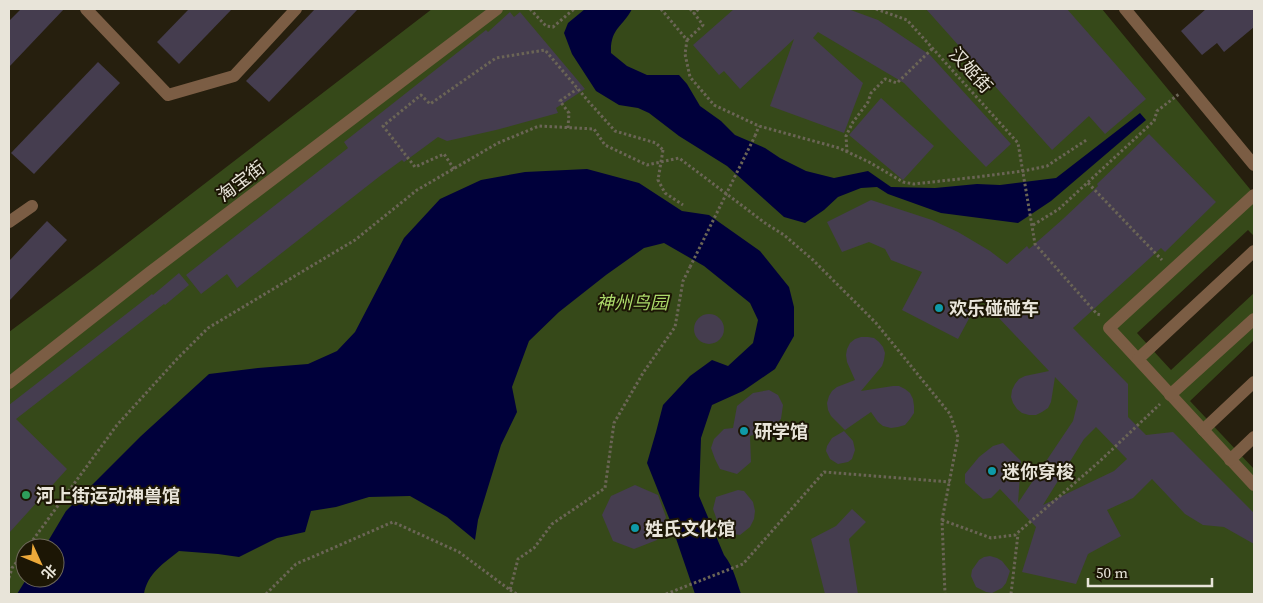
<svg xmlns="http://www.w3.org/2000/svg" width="1263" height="603" font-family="'Source Serif 4','Noto Sans SC',serif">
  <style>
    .green { fill: #364919; fill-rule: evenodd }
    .water { fill: #00003b }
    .building { fill: #453d4f; fill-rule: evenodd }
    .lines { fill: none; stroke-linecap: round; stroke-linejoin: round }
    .path { stroke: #6b6556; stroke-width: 3; stroke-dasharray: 2.5 2.5; stroke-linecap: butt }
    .minor { stroke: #7b5d44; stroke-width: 12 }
    .path-bridge { stroke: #6b6556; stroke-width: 3; stroke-dasharray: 2.5 2.5; stroke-linecap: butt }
    .culture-dot { fill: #0f9aa8; stroke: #1c1605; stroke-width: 2 }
    .leisure-dot { fill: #2e9e5b; stroke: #1c1605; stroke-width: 2 }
    .labels { text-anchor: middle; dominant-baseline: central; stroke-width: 4; stroke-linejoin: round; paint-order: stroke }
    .street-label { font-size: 18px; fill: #e8e4d9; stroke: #1c1605 }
    .park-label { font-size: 18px; font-style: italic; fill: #acda6a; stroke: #1c1605 }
    .poi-label { font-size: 18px; font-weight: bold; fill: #e8e4d9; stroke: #1c1605; text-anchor: start }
  </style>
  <rect width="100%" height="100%" fill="#261f0e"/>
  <path class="green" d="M432,9H1102L1254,194V236L1248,230L1137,333L1171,370L1254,293V340L1190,401L1254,469V594H9V332L95,268ZM25,548H55V578H25Z"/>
  <g class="water">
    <path d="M585,9H632C623,27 610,28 611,53L627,66L647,75H679L687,84L700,106L721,121L735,135L765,148L780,158L806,171L834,178L868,171L891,187L935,188L977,184L1000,185L1056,178L1140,113L1146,120L1051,201L1018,223L941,213L888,194L877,187L861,188L838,197L824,210L805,223L784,217L727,166L679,136L649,113L638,108L619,105L596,91L572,54L564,33L568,23Z"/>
    <path d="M587,169L639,183L682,211L709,215L760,251L789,287L794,307V336L775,369L743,391L712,405L701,438L699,496L724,555C734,568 736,580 741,594H695L669,518L647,463L656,432L663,405L690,376L712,360L728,366L753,343L758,320L750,303L704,266L664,243L644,248L606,275L559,312L529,341L512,387L517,412L501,445L478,520L475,540L447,517L410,496L369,497L336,507L311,511L305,532L277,538L239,557L218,554L179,551C164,563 147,574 144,594H17L27,578H55V548H44L66,511L141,436L209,374L258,368L308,364L337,351L355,332L404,238L440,199L481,180L525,172Z"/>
  </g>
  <g class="building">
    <path d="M21,9H64L9,67V21Z"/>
    <path d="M189,9H232L179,64L157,42Z"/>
    <path d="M315,9H358L269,102L246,81Z"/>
    <path d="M734,9H848L878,20L930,55L1011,144L986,167L904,83L818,32L813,38L863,83L844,133L770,106L794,39L740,89L724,71L719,75L693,45Z"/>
    <path d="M926,9H1067L1146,99L1105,134L1089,116L1052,150Z"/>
    <path d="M1206,9H1254V27L1224,52L1217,43L1202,55L1181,31Z"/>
    <path d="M510,12L514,17L520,12L585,89L556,108L558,113L496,130L447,141L438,137L404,162L402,160L380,176L237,288L227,274L201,294L186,275L348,148L344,142L486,30L488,32Z"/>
    <path d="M98,62L120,83L34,174L11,153Z"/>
    <path d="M881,98L934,146L903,180L849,135Z"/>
    <path d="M1149,134L1216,202L1165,252L1161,248L1073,328L1128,384V417L1146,435L1173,432L1254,513V544L1224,527L1203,525L1185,514L1152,479L1133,498L1107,510L1121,536L1088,554L1076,584L1022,572L1036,527L1000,489L991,498L983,499L965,483V474L979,457L993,446L1003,443L1021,461L1018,503L1073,421L1078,401L1055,377L1051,402L1048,408L1042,412L1036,415H1029L1022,413L1017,409L1013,403L1011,397L1012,390L1015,384L1019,379L1025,376L1049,371L980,298L958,339L902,310L922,272L891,260L885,249L869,242L842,252L827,222L871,200L932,220L958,232L990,251L1007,264L1027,246L1029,249L1063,219L1098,186L1097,184ZM1096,427L1127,459L1114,471L1043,505L1084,439Z"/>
    <path d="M47,221L67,240L9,301V261Z"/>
    <path d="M179,273L189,285L165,305L164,304L16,419L67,469L9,533V405L152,294L153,295Z"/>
    <circle cx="709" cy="329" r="15"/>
    <path d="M861,337H868L874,338L879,342L883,347L885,353L884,360L882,366L861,391L893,386H899L905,389L910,393L913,399L914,406V413L910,419L905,425L898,427L891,428L883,426L878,422L871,412L845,430L831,416L828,410L827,403L829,396L832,391L837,387L855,380L847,362L846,355L847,349L850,343L855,339Z"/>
    <path d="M769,390L778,395L783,405L781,419L771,429L750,436L751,462L737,474L720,469L715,459L711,448L714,439L724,429L733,428L737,406L753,393Z"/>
    <path d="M844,431L853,441L855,450L852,459L848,462L838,464L830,459L826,451L827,446L832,438Z"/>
    <path d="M635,485L658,495L666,517L657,540L634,549L613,541L602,515L611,496Z"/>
    <path d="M738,490L744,491L753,502L755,511L754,519L750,527L740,535L727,533L718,523L713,509L716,497Z"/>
    <path d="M852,509L866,522L849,539L858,594H825L811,539L836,526Z"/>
    <path d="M990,556L997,558L1002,561L1010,571L1006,583L1002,588L992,593L986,592L976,587L971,576L972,570L979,560L984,557Z"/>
  </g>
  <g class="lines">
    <g class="path">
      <path d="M530,9L546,26L553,27L574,9"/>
      <path d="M661,9L687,40L685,54L690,77L714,105L759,126L839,148L869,162L903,182L914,184L977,177L1023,171L1047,166L1088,139"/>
      <path d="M690,9L694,13"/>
      <path d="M876,9L907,20L1018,143L1035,244L1097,314L1101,315"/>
      <path d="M687,40L703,25L694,13L699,9"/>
      <path d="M568,128L569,113L560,101L577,89"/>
      <path d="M755,136L759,126"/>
      <path d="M847,152L846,136L853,122L868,102L871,93L885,79L897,83L933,48"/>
      <path d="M454,169L444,154L415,167L383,126L421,95L430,104L496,58L545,50L589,102L615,131L656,143L663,150"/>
      <path d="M1088,183L1162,260"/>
      <path d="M1033,225L1059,209L1154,121L1157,111L1179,94"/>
      <path d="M942,520L991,538L1015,535L1100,461L1160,404"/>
      <path d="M27,548L117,425L177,359L208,328L355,240L417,190L498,143L539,126L594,129L605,145L647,165L679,158L765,223L784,235L813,260L876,323L950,414L958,437L942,520L945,594"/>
      <path d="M9,578L12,568L25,551"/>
      <path d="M510,590L517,594"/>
      <path d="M266,594L296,564L393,522L459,552L510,590L518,559L534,548L552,524L605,488L614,423L643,373L675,327L683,281L690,267"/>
      <path d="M666,594L743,564L824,472L950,482"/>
      <path d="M1011,594L1018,534"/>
    </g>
    <g class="minor">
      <path d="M86,9L168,95L234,76L296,9"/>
      <path d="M1125,9L1254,165"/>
      <path d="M1254,195L1109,328L1254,485"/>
      <path d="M9,222L32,206"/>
      <path d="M1138,359L1254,251"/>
      <path d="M9,383L149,273L497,9"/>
      <path d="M1170,395L1254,319"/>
      <path d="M1203,430L1254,382"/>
      <path d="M1230,460L1254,437"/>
    </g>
    <g class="path-bridge">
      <path d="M663,150L658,180L665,193L683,205"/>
      <path d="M690,267L755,136"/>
    </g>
  </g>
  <g class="culture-dot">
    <circle cx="939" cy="308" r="5"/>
    <circle cx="744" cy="431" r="5"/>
    <circle cx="992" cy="471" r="5"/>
    <circle cx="635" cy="528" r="5"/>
  </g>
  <circle class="leisure-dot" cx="26" cy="495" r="5"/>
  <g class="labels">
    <g class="street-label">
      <text transform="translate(971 70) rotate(48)">汉姬街</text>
      <text transform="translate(241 181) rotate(-37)">淘宝街</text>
    </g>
    <g class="park-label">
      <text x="632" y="302">神州鸟园</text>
    </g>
    <g class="poi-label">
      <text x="949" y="308">欢乐碰碰车</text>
      <text x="754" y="431">研学馆</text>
      <text x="1002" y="471">迷你穿梭</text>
      <text x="36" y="495">河上街运动神兽馆</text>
      <text x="645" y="528">姓氏文化馆</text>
    </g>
  </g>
  <rect width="1263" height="603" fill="none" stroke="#e8e4d9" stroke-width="20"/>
  <g transform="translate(40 563) rotate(134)"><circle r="24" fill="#1c1605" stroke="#6e685a"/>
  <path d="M0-4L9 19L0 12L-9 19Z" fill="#eca93a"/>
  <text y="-8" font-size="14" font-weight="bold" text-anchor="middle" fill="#e8e4d9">北</text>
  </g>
  <path d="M1088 578v8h124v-8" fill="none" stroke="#e8e4d9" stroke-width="2.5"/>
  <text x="1096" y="578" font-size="15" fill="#e8e4d9" stroke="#1c1605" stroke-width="4" paint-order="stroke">50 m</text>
</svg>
